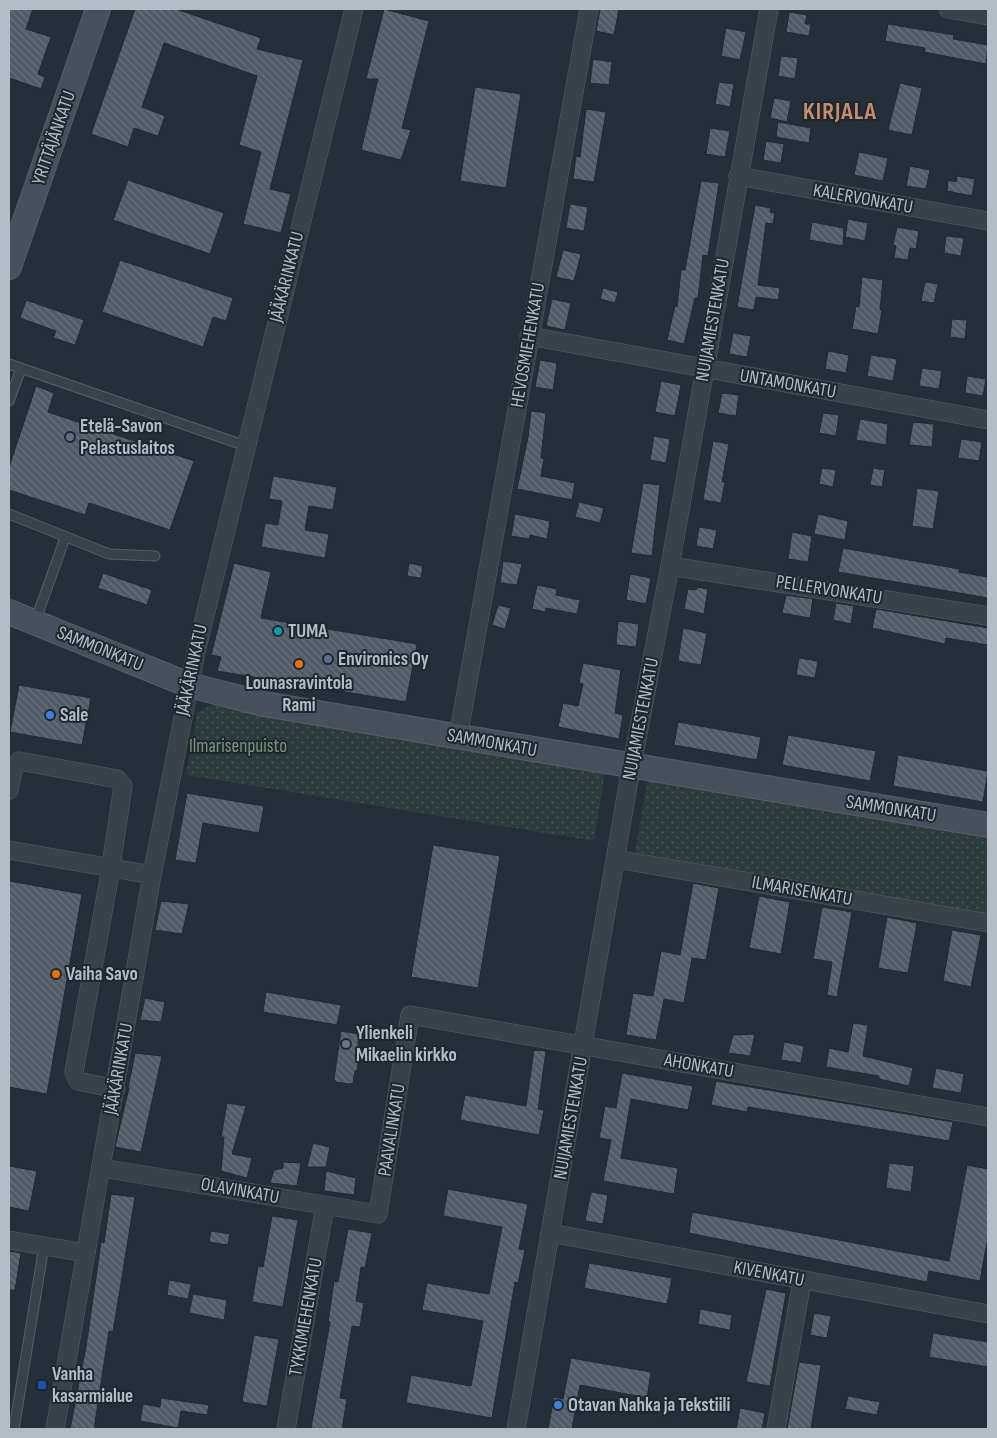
<svg xmlns="http://www.w3.org/2000/svg" width="997" height="1438" font-family="'Sofia Sans Condensed',sans-serif">
  <style>
    .grass { fill: url(#grass-dots) }
    .building { fill: url(#building-back-hatch); stroke: #202830 }
    .lines { fill: none; stroke-linecap: round; stroke-linejoin: round }
    .lane-casing { stroke: #575f67; stroke-width: 11 }
    .street-casing { stroke: #575f67; stroke-width: 19 }
    .secondary-casing { stroke: #575f67; stroke-width: 26 }
    .lane { stroke: #394149; stroke-width: 9 }
    .street { stroke: #394149; stroke-width: 18 }
    .secondary { stroke: #47505c; stroke-width: 24 }
    .service-dot { fill: #5c6f8a; stroke: #1e262e; stroke-width: 2 }
    .culture-dot { fill: #0f9aa8; stroke: #1e262e; stroke-width: 2 }
    .food-dot { fill: #e8710a; stroke: #1e262e; stroke-width: 2 }
    .shop-dot { fill: #3f7fe0; stroke: #1e262e; stroke-width: 2 }
    .worship-dot { fill: #6b7280; stroke: #1e262e; stroke-width: 2 }
    .transit-dot { fill: #1a4fb4; stroke: #1e262e; stroke-width: 2 }
    .labels { text-anchor: middle; dominant-baseline: central; stroke-width: 4; stroke-linejoin: round; paint-order: stroke }
    .street-label { font-size: 19px; fill: #b4bcc5; stroke: #1e262e }
    .poi-label { font-size: 19px; font-weight: bold; fill: #b4bcc5; stroke: #1e262e; text-anchor: start }
    .park-label { font-size: 19px; fill: #75987b; stroke: #1e262e }
    .district-label { font-size: 24px; font-weight: bold; letter-spacing: 1px; fill: #c88e6c; stroke: #1e262e }
  </style>
  <defs>
    <pattern id="grass-dots" width="8" height="8" patternUnits="userSpaceOnUse" patternTransform="scale(1.25)"><rect width="8" height="8" fill="#2a3d3c"/><path d="M2 2h.1M6 6h.1" fill="none" stroke="#465757" stroke-width="1.8" stroke-linecap="round"/></pattern>
    <pattern id="building-back-hatch" width="6" height="6" patternUnits="userSpaceOnUse" patternTransform="scale(1.25)"><rect width="6" height="6" fill="#515b67"/><path d="M-1 5l2 2M0 0l6 6M5-1l2 2" fill="none" stroke="#68717b"/></pattern>
  </defs>
  <rect width="100%" height="100%" fill="#252f39"/>
  <g class="grass">
    <path d="M213,704L605,772L594,841L186,775L197,713Z"/>
    <path d="M648,779L988,838V915L635,852Z"/>
  </g>
  <g class="building">
    <path d="M9,9H33L26,29L51,37L38,74L45,77L41,89L9,78Z"/>
    <path d="M135,9H176L261,38L257,49L303,60L270,189L291,194L281,233L243,224L261,152L239,145L257,76L164,43L142,107L165,116L158,136L134,128L128,147L91,134Z"/>
    <path d="M384,9L429,21L402,128L411,130L401,160L361,150L378,79H366Z"/>
    <path d="M600,9H619L614,35L596,31Z"/>
    <path d="M789,12L807,15L805,24H811L809,36L786,32Z"/>
    <path d="M888,24L954,35L953,39L988,45L986,64L924,52L925,48L885,41Z"/>
    <path d="M726,28L746,32L740,60L721,56Z"/>
    <path d="M781,56L798,58L795,79L778,76Z"/>
    <path d="M593,59L612,62L609,85L590,83Z"/>
    <path d="M719,82L734,84L730,107L715,104Z"/>
    <path d="M900,83L922,88L912,135L888,130Z"/>
    <path d="M475,87L521,94L506,188L460,181Z"/>
    <path d="M774,98L791,101L787,122L770,118Z"/>
    <path d="M586,109L606,112L594,182L573,179L576,156L580,157Z"/>
    <path d="M778,122L811,128L809,143L776,137Z"/>
    <path d="M710,128L730,131L725,157L706,154Z"/>
    <path d="M766,141L784,144L781,163L763,160Z"/>
    <path d="M859,152L888,158L883,181L854,175Z"/>
    <path d="M910,166L930,170L926,189L906,186Z"/>
    <path d="M957,176L975,179L972,196L947,191L948,180L956,182Z"/>
    <path d="M128,180L224,213L210,254L113,220Z"/>
    <path d="M701,181L719,183L708,256L703,255L698,298H695L684,344L667,340L675,306L677,307L681,270H685Z"/>
    <path d="M570,204L588,207L584,231L566,228Z"/>
    <path d="M755,205L771,208L770,212L775,213L773,224L766,223L758,285L780,288L778,300L756,297L754,310L737,307Z"/>
    <path d="M848,219L868,223L865,241L845,237Z"/>
    <path d="M812,222L844,228L843,246L809,240Z"/>
    <path d="M897,227L919,231L916,249L910,248L908,260L894,258L896,246L893,245Z"/>
    <path d="M946,236L964,238L961,256L944,253Z"/>
    <path d="M563,250L581,254L574,281L556,277Z"/>
    <path d="M120,260L233,298L226,321L213,317L203,347L102,312Z"/>
    <path d="M862,277L883,280L880,310H882L878,334L852,329L856,306L859,307Z"/>
    <path d="M925,282L938,284L934,303L921,301Z"/>
    <path d="M603,288L618,292L615,303L600,299Z"/>
    <path d="M552,299L571,303L565,330L546,326Z"/>
    <path d="M26,300L84,320L75,345L53,338L56,331L20,318Z"/>
    <path d="M952,319L967,320L965,339L950,337Z"/>
    <path d="M733,333L751,336L747,357L729,354Z"/>
    <path d="M828,351L849,355L846,373L825,369Z"/>
    <path d="M871,355L897,359L893,381L867,376Z"/>
    <path d="M540,360L557,363L553,390L535,387Z"/>
    <path d="M922,368L942,371L939,389L919,386Z"/>
    <path d="M967,376L986,379L983,396L965,393Z"/>
    <path d="M661,381L681,385L675,416L655,412Z"/>
    <path d="M36,386L54,393L48,412L194,461L170,530L89,503L85,515L9,490V467Z"/>
    <path d="M722,393L739,395L736,416L718,413Z"/>
    <path d="M531,411L546,413L541,458L544,459L541,476L575,483L572,500L517,489L528,437Z"/>
    <path d="M823,413L839,415L836,436L819,433Z"/>
    <path d="M860,419L888,424L886,445L856,440Z"/>
    <path d="M913,422L934,424L932,447L909,445Z"/>
    <path d="M654,436L670,439L666,463L650,460Z"/>
    <path d="M961,439L982,442L979,461L958,458Z"/>
    <path d="M713,441L729,444L722,482H725L721,503L703,500Z"/>
    <path d="M822,468L836,470L833,487L819,484Z"/>
    <path d="M873,468L885,470L882,487L870,485Z"/>
    <path d="M273,476L337,487L333,510L309,506L305,530L329,534L325,558L261,547L265,523L278,525L282,501L269,499Z"/>
    <path d="M643,483L660,485L652,556L631,553Z"/>
    <path d="M917,488L939,491L933,529L912,526Z"/>
    <path d="M579,502L604,508L600,523L575,517Z"/>
    <path d="M515,514L550,521L547,539L530,535L529,539L511,536Z"/>
    <path d="M818,514L848,521L845,540L814,534Z"/>
    <path d="M699,527L717,530L713,549L696,546Z"/>
    <path d="M792,532L812,536L808,562L788,559Z"/>
    <path d="M843,548L959,569V572L988,577V598L838,572Z"/>
    <path d="M503,561L522,564L517,585L500,583Z"/>
    <path d="M234,563L271,572L261,618L417,644L406,702L217,671L221,657L211,655Z"/>
    <path d="M409,563L423,566L421,578L407,576Z"/>
    <path d="M103,573L152,590L147,605L98,588Z"/>
    <path d="M630,574L651,578L646,604L626,600Z"/>
    <path d="M537,585L557,589L556,595L580,600L577,614L546,608L545,612L532,609Z"/>
    <path d="M697,587L708,589L704,614L684,609L688,589L696,590Z"/>
    <path d="M786,595L813,599L810,618L782,613Z"/>
    <path d="M836,603L854,606L851,624L833,620Z"/>
    <path d="M498,605L511,608L505,629L492,625Z"/>
    <path d="M876,609L988,628V645L946,638L945,644L872,628Z"/>
    <path d="M618,621L639,624L636,647L616,645Z"/>
    <path d="M683,628L707,633L701,665L678,661Z"/>
    <path d="M799,658L818,661L815,678L796,675Z"/>
    <path d="M583,663L621,670L615,713L623,715L619,739L558,727L563,703L578,706L583,684L579,683Z"/>
    <path d="M19,685L91,698L82,745L10,732Z"/>
    <path d="M678,722L761,737L757,760L674,745Z"/>
    <path d="M788,735L876,751L870,781L782,765Z"/>
    <path d="M898,755L988,771L983,802L893,786Z"/>
    <path d="M187,793L264,806L259,833L203,823L196,863L175,860Z"/>
    <path d="M433,845L500,856L478,988L411,977Z"/>
    <path d="M9,881L82,894L47,1094L9,1087Z"/>
    <path d="M693,883L719,888L706,960L692,958L684,1003L664,999L656,1040L626,1035L633,993L653,996L661,951L680,955Z"/>
    <path d="M759,896L790,902L781,954L749,948Z"/>
    <path d="M161,901L189,904L182,934L155,930Z"/>
    <path d="M822,907L852,912L837,997L827,995L832,962L813,959Z"/>
    <path d="M887,917L917,923L908,973L878,968Z"/>
    <path d="M952,930L981,935L971,987L943,981Z"/>
    <path d="M266,992L341,1005L337,1025L263,1012Z"/>
    <path d="M145,998L165,1002L161,1022L140,1020Z"/>
    <path d="M853,1023L868,1025L863,1056L913,1068L909,1086L879,1079V1076L826,1067L829,1048L848,1052Z"/>
    <path d="M341,1031L359,1034L358,1043L360,1049L357,1071H355L353,1083L350,1084L336,1082L334,1079Z"/>
    <path d="M755,1034L750,1056L728,1053L733,1035Z"/>
    <path d="M784,1042L804,1046L801,1063L781,1060Z"/>
    <path d="M534,1050L546,1051L538,1109L544,1110L539,1135L460,1120L465,1095L526,1106Z"/>
    <path d="M135,1053L162,1056L141,1152L115,1147L129,1088H128Z"/>
    <path d="M936,1068L964,1074L961,1093L932,1088Z"/>
    <path d="M622,1073L693,1086L688,1110L631,1099L621,1158L678,1168L674,1194L603,1181L611,1140L599,1138L605,1106L616,1108Z"/>
    <path d="M716,1081L953,1122L949,1141L748,1107L747,1112L711,1105Z"/>
    <path d="M227,1103L246,1106L232,1154L252,1158L247,1178L221,1171L224,1137H221Z"/>
    <path d="M313,1143L330,1147L326,1167H307Z"/>
    <path d="M283,1162L301,1163L297,1186L270,1183L274,1170L283,1168Z"/>
    <path d="M889,1163L914,1166L911,1192L886,1188Z"/>
    <path d="M967,1165L988,1169V1237L980,1281L929,1271L927,1282L689,1233L692,1212L949,1261Z"/>
    <path d="M9,1166L37,1171L29,1211L9,1207Z"/>
    <path d="M326,1171L356,1178L354,1195L324,1191Z"/>
    <path d="M448,1189L528,1204L519,1249L525,1250L518,1283L515,1282L492,1418L406,1403L411,1375L471,1386L483,1321L422,1310L427,1283L489,1294L502,1227L443,1216Z"/>
    <path d="M591,1192L608,1195L603,1224L585,1221Z"/>
    <path d="M111,1194L135,1197L113,1332L109,1331L94,1429H70L86,1347L101,1242L104,1243Z"/>
    <path d="M272,1216L298,1220L283,1307L252,1302L258,1266L263,1267Z"/>
    <path d="M348,1229L372,1233L365,1268L361,1267L356,1301L364,1303L360,1327L352,1326L340,1398L347,1399L342,1429H318L311,1428L330,1322H328L334,1281L338,1282Z"/>
    <path d="M211,1231L230,1234L228,1245L209,1242Z"/>
    <path d="M9,1251L21,1253L15,1290H9Z"/>
    <path d="M589,1263L672,1278L667,1304L584,1288Z"/>
    <path d="M169,1280L191,1284L188,1299L167,1295Z"/>
    <path d="M766,1289L786,1293L770,1386L746,1382Z"/>
    <path d="M193,1294L227,1300L224,1320L189,1313Z"/>
    <path d="M700,1309L732,1315L730,1330L698,1324Z"/>
    <path d="M814,1313L831,1316L827,1338L810,1335Z"/>
    <path d="M933,1333L988,1342V1367L929,1357Z"/>
    <path d="M254,1335L279,1339L267,1406L242,1402Z"/>
    <path d="M571,1358L651,1372L647,1398L580,1385L572,1429H548L554,1397L563,1399Z"/>
    <path d="M799,1362L821,1365L811,1429H787Z"/>
    <path d="M848,1396L880,1402L877,1415L845,1409Z"/>
    <path d="M161,1398L209,1405L207,1415L181,1411L178,1428L140,1421L143,1404L160,1407Z"/>
    <path d="M740,1408L765,1413L762,1429H736Z"/>
  </g>
  <g class="lines">
    <g class="lane-casing">
      <g id="lane">
        <path d="M9,364L246,446"/>
        <path d="M9,401L21,369"/>
        <path d="M9,514L109,554L155,556"/>
        <path d="M35,622L65,538"/>
        <path d="M14,1429L44,1246"/>
      </g>
    </g>
    <g class="street-casing">
      <g id="street">
        <path d="M948,9L988,16"/>
        <path d="M738,176L988,221"/>
        <path d="M529,336L988,420"/>
        <path d="M670,566L988,616"/>
        <path d="M458,737L589,9"/>
        <path d="M9,790L14,767L19,761L117,779L123,786L109,879L74,1072L78,1081L116,1089"/>
        <path d="M9,850L152,875"/>
        <path d="M616,859L988,923"/>
        <path d="M102,1168L378,1214L410,1015L988,1117"/>
        <path d="M550,1233L988,1314"/>
        <path d="M9,1240L86,1253"/>
        <path d="M55,1429L152,875L196,652L354,9"/>
        <path d="M286,1429L325,1206"/>
        <path d="M516,1429L629,780L670,566L769,9"/>
        <path d="M776,1429L802,1281"/>
      </g>
    </g>
    <g class="secondary-casing">
      <g id="secondary">
        <path d="M9,267L98,9"/>
        <path d="M9,612L189,685L264,704L988,825"/>
      </g>
    </g>
    <use href="#lane" class="lane"/>
    <use href="#street" class="street"/>
    <use href="#secondary" class="secondary"/>
  </g>
  <g class="service-dot">
    <circle cx="70" cy="437" r="5"/>
    <circle cx="328" cy="659" r="5"/>
  </g>
  <circle class="culture-dot" cx="278" cy="631" r="5"/>
  <g class="food-dot">
    <circle cx="299" cy="664" r="5"/>
    <circle cx="56" cy="974" r="5"/>
  </g>
  <g class="shop-dot">
    <circle cx="50" cy="715" r="5"/>
    <circle cx="558" cy="1405" r="5"/>
  </g>
  <circle class="worship-dot" cx="346" cy="1044" r="5"/>
  <rect class="transit-dot" x="37" y="1380" width="10" height="10" rx="2.5"/>
  <g class="labels">
    <g class="street-label">
      <text transform="translate(54 138) rotate(-71)">YRITTÄJÄNKATU</text>
      <text transform="translate(863 199) rotate(10)">KALERVONKATU</text>
      <text transform="translate(287 277) rotate(-76)">JÄÄKÄRINKATU</text>
      <text transform="translate(713 320) rotate(-80)">NUIJAMIESTENKATU</text>
      <text transform="translate(528 345) rotate(-80)">HEVOSMIEHENKATU</text>
      <text transform="translate(788 384) rotate(10)">UNTAMONKATU</text>
      <text transform="translate(829 590) rotate(9)">PELLERVONKATU</text>
      <text transform="translate(100 649) rotate(22)">SAMMONKATU</text>
      <text transform="translate(192 670) rotate(-78)">JÄÄKÄRINKATU</text>
      <text transform="translate(641 719) rotate(-79)">NUIJAMIESTENKATU</text>
      <text transform="translate(492 743) rotate(10)">SAMMONKATU</text>
      <text transform="translate(891 809) rotate(9)">SAMMONKATU</text>
      <text transform="translate(802 891) rotate(10)">ILMARISENKATU</text>
      <text transform="translate(699 1066) rotate(10)">AHONKATU</text>
      <text transform="translate(119 1069) rotate(-80)">JÄÄKÄRINKATU</text>
      <text transform="translate(571 1118) rotate(-80)">NUIJAMIESTENKATU</text>
      <text transform="translate(392 1130) rotate(-81)">PAAVALINKATU</text>
      <text transform="translate(240 1191) rotate(10)">OLAVINKATU</text>
      <text transform="translate(769 1274) rotate(11)">KIVENKATU</text>
      <text transform="translate(306 1317) rotate(-80)">TYKKIMIEHENKATU</text>
    </g>
    <g class="poi-label">
      <text x="80" y="426">Etelä-Savon<tspan x="80" dy="22">Pelastuslaitos</tspan></text>
      <text x="288" y="631">TUMA</text>
      <text x="338" y="659">Environics Oy</text>
      <text x="299" y="683" text-anchor="middle">Lounasravintola<tspan x="299" dy="22">Rami</tspan></text>
      <text x="60" y="715">Sale</text>
      <text x="66" y="974">Vaiha Savo</text>
      <text x="356" y="1033">Ylienkeli<tspan x="356" dy="22">Mikaelin kirkko</tspan></text>
      <text x="52" y="1374">Vanha<tspan x="52" dy="22">kasarmialue</tspan></text>
      <text x="568" y="1405">Otavan Nahka ja Tekstiili</text>
    </g>
    <g class="park-label">
      <text x="238" y="746">Ilmarisenpuisto</text>
    </g>
    <g class="district-label">
      <text x="840" y="111">KIRJALA</text>
    </g>
  </g>
  <rect width="997" height="1438" fill="none" stroke="#b4bcc5" stroke-width="20"/>
</svg>
